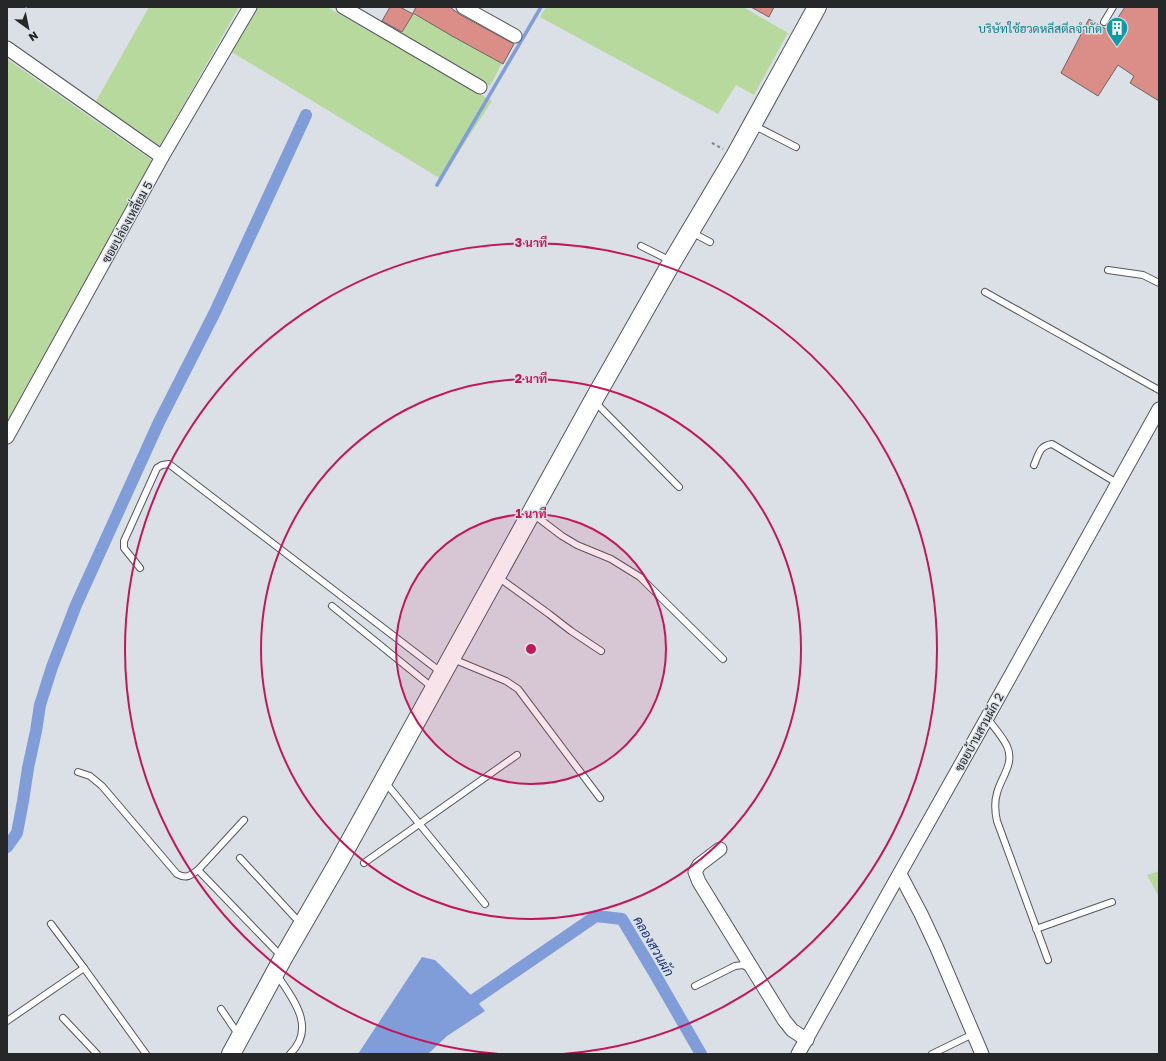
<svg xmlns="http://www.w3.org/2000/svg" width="1166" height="1061" font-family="'Golos Text',Sarabun,sans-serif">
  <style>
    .green { fill: #b8d99e }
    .water { fill: #809cd9 }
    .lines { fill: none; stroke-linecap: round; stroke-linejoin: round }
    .stream { stroke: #809cd9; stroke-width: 3.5 }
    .canal { stroke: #809cd9; stroke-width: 12 }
    .building { fill: #db8e88; stroke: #6d6464 }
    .lane-casing { stroke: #54585e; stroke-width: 8 }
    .street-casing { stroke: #54585e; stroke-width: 15 }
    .secondary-casing { stroke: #54585e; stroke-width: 20 }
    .path { stroke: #7f8387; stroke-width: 2; stroke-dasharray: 3 3; stroke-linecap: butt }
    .lane { stroke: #fff; stroke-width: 6 }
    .street { stroke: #fff; stroke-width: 13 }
    .secondary { stroke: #fff; stroke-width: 18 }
    .ring { fill: none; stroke: #c2185b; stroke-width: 2 }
    .labels { text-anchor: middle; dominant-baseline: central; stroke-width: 3; stroke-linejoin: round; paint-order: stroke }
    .culture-label { font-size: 12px; fill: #0d838f; stroke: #dae0e6; text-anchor: end }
    .street-label { font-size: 12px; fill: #252729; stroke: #dae0e6 }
    .water-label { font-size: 13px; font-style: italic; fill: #173178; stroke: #dae0e6 }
    .centre { fill: #c2185b; stroke: #dae0e6; stroke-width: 2 }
    .ring-label { font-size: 12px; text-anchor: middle; font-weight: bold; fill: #c2185b; stroke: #dae0e6; stroke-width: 3; stroke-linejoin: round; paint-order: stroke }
  </style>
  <rect width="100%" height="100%" fill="#dae0e6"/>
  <g class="green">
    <path d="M149,7H239L160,146L95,103Z"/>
    <path d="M257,7H327L492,101L441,179L230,51Z"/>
    <path d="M546,7H743L788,33L754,95L736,85L718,114L540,17Z"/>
    <path d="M413,14L502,63L490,86L401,35Z"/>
    <path d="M7,59L153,161L10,419L7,418Z"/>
    <path d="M1159,871V897L1147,875Z"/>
  </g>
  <path class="water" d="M422,957L435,960L475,999L485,1011L447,1036L428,1054H358Z"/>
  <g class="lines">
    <path class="stream" d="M437,185L541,7"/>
    <g class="canal">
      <path d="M7,847L17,833L23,801L28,768L36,731L40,705L52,667L76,605L159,422L215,312L306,115"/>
      <path d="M475,999L596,916L622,919L656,976L701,1054"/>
    </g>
  </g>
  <g class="building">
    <path d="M390,7H400L413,14L402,32L382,21Z"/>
    <path d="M416,7H450L459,14L514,44L503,64L452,36L413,13Z"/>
    <path d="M751,7H774L769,17Z"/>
    <path d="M1125,7H1159V101L1130,83L1134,76L1118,65L1098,96L1061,73L1089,19L1109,31Z"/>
  </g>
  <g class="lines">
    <g class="lane-casing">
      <g id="lane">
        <path d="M1104,22L1113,7"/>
        <path d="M753,125L796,147"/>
        <path d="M691,232L710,242"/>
        <path d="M641,246L671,261"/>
        <path d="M1108,270L1143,275L1159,283"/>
        <path d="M985,292L1159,390"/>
        <path d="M595,402L679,487"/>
        <path d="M1034,465C1039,454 1039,446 1052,444L1117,483"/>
        <path d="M533,514L562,536L577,545L611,559L640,577L723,659"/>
        <path d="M140,568L124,548V541L157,468L162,465L169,464L442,673"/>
        <path d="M498,577L549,614L571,631L601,651"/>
        <path d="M332,606L433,688"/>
        <path d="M453,659L506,681L518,689L600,798"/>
        <path d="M987,718C994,727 1002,736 1007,746C1015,764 1001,777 997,793C994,803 995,812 997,821L1048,960"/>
        <path d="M78,772L90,776L102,786L177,874C186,879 190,876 198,870"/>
        <path d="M385,782L485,904"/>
        <path d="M244,820L198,870L282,957"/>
        <path d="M240,858L301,924"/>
        <path d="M364,863L517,755"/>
        <path d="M51,924L84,968"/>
        <path d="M1036,929L1112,902"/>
        <path d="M277,975C293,999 317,1028 290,1054"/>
        <path d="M695,986L735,966L743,965L750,969"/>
        <path d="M221,1009L238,1034"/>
        <path d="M63,1018L97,1054"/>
        <path d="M7,1021L84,968L146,1054"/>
        <path d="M932,1054L973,1034"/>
      </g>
    </g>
    <g class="street-casing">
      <g id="street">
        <path d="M343,7L480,87"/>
        <path d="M463,7L515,36"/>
        <path d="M7,48L162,157"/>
        <path d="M7,437L162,157L250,7"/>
        <path d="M720,849L699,865L695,872L699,882L784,1020L792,1030L807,1040"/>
        <path d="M900,874L921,914L936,946L982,1054"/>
        <path d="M798,1054L987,718L1159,409"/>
      </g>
    </g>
    <g class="secondary-casing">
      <path id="secondary" d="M231,1054L283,958L338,863L593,401L672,262L735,156L817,7"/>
    </g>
    <path class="path" d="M712,143L723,149"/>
    <use href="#lane" class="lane"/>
    <use href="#street" class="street"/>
    <use href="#secondary" class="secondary"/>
  </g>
  <circle cx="531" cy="649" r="135" fill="#c2185b" fill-opacity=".12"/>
  <g class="ring">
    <circle cx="531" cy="649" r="135"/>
    <circle cx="531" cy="649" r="270"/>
    <path d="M499 1054A406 406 0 1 1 563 1054"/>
  </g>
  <defs>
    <g id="building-pin" transform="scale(1.15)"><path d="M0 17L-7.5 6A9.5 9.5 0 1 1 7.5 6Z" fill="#0f9aa8" stroke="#dae0e6"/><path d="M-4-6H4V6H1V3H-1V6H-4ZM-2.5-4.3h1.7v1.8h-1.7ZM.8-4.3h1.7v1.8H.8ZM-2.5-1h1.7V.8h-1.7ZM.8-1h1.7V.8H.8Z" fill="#fff"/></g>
  </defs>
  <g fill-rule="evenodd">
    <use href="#building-pin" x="1117" y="28"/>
  </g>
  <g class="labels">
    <g class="culture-label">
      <text x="1102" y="28">บริษัทใช้ฮวดหลีสตีลจำกัด</text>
    </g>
    <g class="street-label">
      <text transform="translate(127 222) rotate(-61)">ซอยปล่องเหลี่ยม 5</text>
      <text transform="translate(979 732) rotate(-61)">ซอยบ้านสวนผัก 2</text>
    </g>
    <g class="water-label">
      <text transform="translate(654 946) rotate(60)">คลองสวนผัก</text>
    </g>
  </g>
  <circle cx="531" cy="649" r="6" class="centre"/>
  <g class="ring-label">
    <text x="531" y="247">3 นาที</text>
    <text x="531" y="383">2 นาที</text>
    <text x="531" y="518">1 นาที</text>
  </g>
  <rect width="1166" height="1061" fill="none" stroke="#252729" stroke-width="16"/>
  <g transform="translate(28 28) rotate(147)" stroke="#dae0e6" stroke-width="3" paint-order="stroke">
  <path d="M0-3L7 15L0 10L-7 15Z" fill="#252729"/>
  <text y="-6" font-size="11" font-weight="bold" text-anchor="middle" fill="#252729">N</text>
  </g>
</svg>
